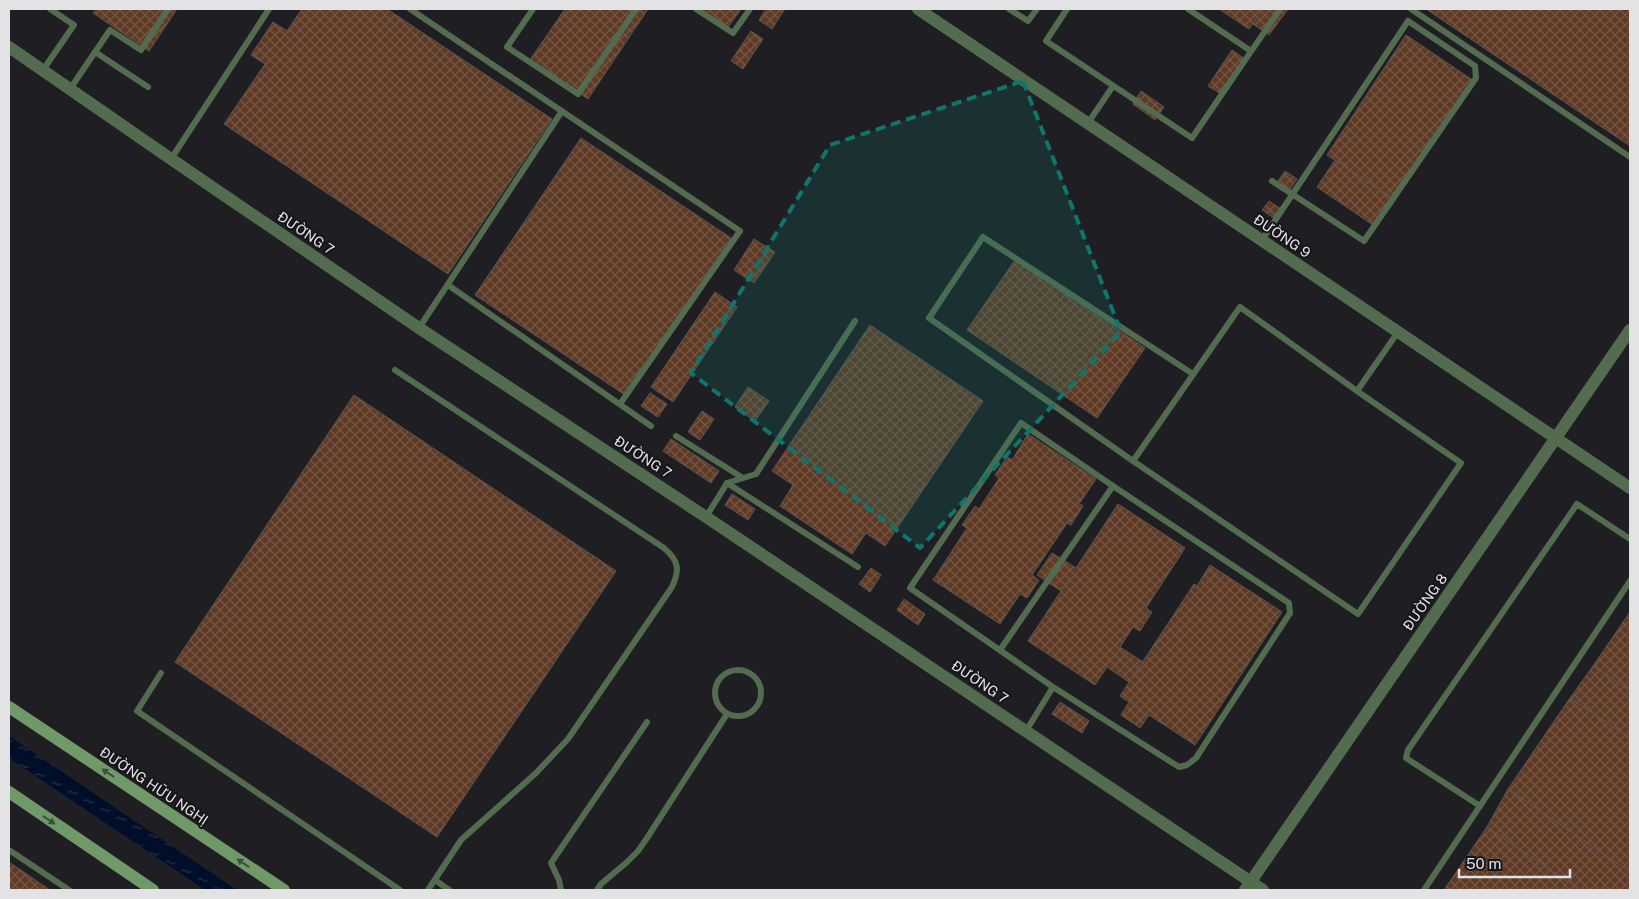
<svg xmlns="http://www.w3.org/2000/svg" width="1639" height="899" font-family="'Public Sans',sans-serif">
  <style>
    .water { fill: url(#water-ripples) }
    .building { fill: url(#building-cross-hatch); stroke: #5b5653 }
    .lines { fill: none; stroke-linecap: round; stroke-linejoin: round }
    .service { stroke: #536c4f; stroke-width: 6 }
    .minor { stroke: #536c4f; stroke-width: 12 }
    .tertiary { stroke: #536c4f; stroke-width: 12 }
    .secondary { stroke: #709969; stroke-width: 12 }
    .oneway { fill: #3e503d }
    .marked { fill: #0f766e; fill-opacity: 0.2; stroke: #0f766e; stroke-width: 4; stroke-dasharray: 10 6; stroke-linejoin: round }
    .labels { text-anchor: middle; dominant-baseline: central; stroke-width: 4; stroke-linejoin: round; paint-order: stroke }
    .street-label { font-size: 14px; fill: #e3e2e5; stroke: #161519 }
  </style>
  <defs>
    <pattern id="water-ripples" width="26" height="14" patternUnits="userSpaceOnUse" patternTransform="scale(1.25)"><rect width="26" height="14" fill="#010e2a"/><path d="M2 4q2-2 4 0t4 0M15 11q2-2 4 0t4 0" fill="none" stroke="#263149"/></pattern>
    <pattern id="building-cross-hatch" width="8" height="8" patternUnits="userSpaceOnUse" patternTransform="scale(1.25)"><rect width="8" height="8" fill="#5e3a24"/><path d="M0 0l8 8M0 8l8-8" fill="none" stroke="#755644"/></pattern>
  </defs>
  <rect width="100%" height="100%" fill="#1f1e22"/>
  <path class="water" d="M9,736L237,890H205L9,758Z"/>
  <g class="building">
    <path d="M96,9H177L149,51L93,13Z"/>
    <path d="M302,9H387L552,119L448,274L224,124L265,64L251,55L273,22L287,31Z"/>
    <path d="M565,9H648L588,99L530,60Z"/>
    <path d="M694,9H741L726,30Z"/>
    <path d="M766,9H785L772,29L759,20Z"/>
    <path d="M1219,9H1263L1249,29Z"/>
    <path d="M1263,9H1288L1269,35L1253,24Z"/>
    <path d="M1426,9H1630V146Z"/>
    <path d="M751,31L763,39L743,69L731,61Z"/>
    <path d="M1406,35L1474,81L1395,200L1327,155Z"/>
    <path d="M1232,50L1245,59L1221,94L1208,86Z"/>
    <path d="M1141,91L1164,107L1155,120L1133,104Z"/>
    <path d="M581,138L731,238L625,395L475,295Z"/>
    <path d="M1335,160L1395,200L1376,227L1317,187Z"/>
    <path d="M1285,171L1297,179L1289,191L1277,183Z"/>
    <path d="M1269,201L1281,209L1274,218L1262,210Z"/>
    <path d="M754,239L775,252L754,283L734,270Z"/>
    <path d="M1015,260L1145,348L1097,418L967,330Z"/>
    <path d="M715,292L737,307L673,402L651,387Z"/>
    <path d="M870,325L983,401L885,546L866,533L852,554L780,506L793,485L772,471Z"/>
    <path d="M748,387L769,401L755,421L735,407Z"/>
    <path d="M650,393L667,404L658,417L641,406Z"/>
    <path d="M354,395L616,571L437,837L175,662Z"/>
    <path d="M702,411L714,419L700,440L688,432Z"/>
    <path d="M1028,434L1096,479L1079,504L1083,506L1071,525L1067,523L1032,575L1039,580L1027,598L1020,594L1000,624L933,580L967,528L962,525L975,506L979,509L999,478L995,475L1007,457L1012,460Z"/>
    <path d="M671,439L719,471L711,483L663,451Z"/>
    <path d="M732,494L755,509L748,520L725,505Z"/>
    <path d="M1118,504L1185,548L1146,608L1152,612L1140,631L1133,627L1120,647L1143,662L1129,682L1107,667L1095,685L1028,641L1061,591L1037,575L1052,553L1076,568Z"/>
    <path d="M1210,565L1282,612L1195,745L1149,715L1140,728L1121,715L1129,702L1120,696L1194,584L1197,586Z"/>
    <path d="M871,568L881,575L870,592L859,584Z"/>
    <path d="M904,599L925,614L918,625L897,610Z"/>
    <path d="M1630,612V691L1593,666Z"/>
    <path d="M1593,666L1630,691V738L1570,698Z"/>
    <path d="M1570,698L1630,738V872L1508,789Z"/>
    <path d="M1060,702L1089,721L1082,733L1052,714Z"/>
    <path d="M1508,789L1630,872V890H1580L1487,827Z"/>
    <path d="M1487,827L1580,890H1444Z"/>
    <path d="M9,862L50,890H9Z"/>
  </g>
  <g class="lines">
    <g class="service">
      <path d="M410,9L740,231L620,404"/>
      <path d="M533,9L507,47L578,94L636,9"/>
      <path d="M696,9L733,33L750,9"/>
      <path d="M1009,9L1028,21L1037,9"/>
      <path d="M1067,9L1046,41L1192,138L1280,9"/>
      <path d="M1188,9L1251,51"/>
      <path d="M1411,9L1630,157"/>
      <path d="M95,52L148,87"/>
      <path d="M43,70L74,25L50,9"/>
      <path d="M70,89L110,30L141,50L168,9"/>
      <path d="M1088,123L1113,86"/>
      <path d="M171,159L269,9"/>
      <path d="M1262,240L1408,21L1475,66L1476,78L1364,241L1272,181"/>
      <path d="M448,285L651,426"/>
      <path d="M419,328L562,111"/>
      <path d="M395,370L664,548C679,561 680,570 672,587L568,739L536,773L461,840L428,890"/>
      <path d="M1357,391L1461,463L1358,614L1133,461L1240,307L1357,391L1398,332"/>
      <path d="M1021,423L1113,486L1289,603L1290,613L1196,758L1187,765L1179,767L1053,687L910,588Z"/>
      <path d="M676,436L743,478"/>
      <path d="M1133,461L929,318L983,237L1193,374"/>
      <path d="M727,483L858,567"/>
      <path d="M706,517L727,483L756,474L855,321"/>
      <path d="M1000,650L1113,486"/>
      <circle cx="738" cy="693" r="23"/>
      <path d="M161,673L137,711L400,890"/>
      <path d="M1026,731L1053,687"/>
      <path d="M1480,806L1406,758L1408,750L1577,504L1630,539"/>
      <path d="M9,850L69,890"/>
      <path d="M435,880L449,890"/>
      <path d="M561,890L559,880L551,863L647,722"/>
      <path d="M597,890L601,884L627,862L638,851L647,838L727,714"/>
      <path d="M1424,890L1630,581"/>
    </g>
    <g class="minor">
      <path d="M918,9L1630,488"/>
      <path d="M9,47L171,159L419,328L706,517L1263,890"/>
    </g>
    <path class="tertiary" d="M1245,890L1630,330"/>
    <g class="secondary">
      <path d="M9,707L284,890"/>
      <path d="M9,792L153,890"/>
    </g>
  </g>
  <defs><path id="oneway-solid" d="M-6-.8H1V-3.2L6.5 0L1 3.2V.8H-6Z" transform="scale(1.25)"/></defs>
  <g class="oneway">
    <use href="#oneway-solid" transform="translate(108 773) rotate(-146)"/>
    <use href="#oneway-solid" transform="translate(49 820) rotate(34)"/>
    <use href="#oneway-solid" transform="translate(243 863) rotate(-146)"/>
  </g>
  <path class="marked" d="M1023,81L1121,332L920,548L691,373L830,145Z"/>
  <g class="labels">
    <g class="street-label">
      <text transform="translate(306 233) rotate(34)">ĐƯỜNG 7</text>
      <text transform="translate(1282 236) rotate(34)">ĐƯỜNG 9</text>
      <text transform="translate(643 457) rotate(33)">ĐƯỜNG 7</text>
      <text transform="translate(1425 602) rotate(-55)">ĐƯỜNG 8</text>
      <text transform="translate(980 682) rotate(34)">ĐƯỜNG 7</text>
      <text transform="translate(154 786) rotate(34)">ĐƯỜNG HỮU NGHỊ</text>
    </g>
  </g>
  <rect width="1639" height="899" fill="none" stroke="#e3e2e5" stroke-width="20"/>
  <path d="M1459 869v8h111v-8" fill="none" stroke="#e3e2e5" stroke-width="2.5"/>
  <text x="1466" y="869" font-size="15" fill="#e3e2e5" stroke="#161519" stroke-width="4" paint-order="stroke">50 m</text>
</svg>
